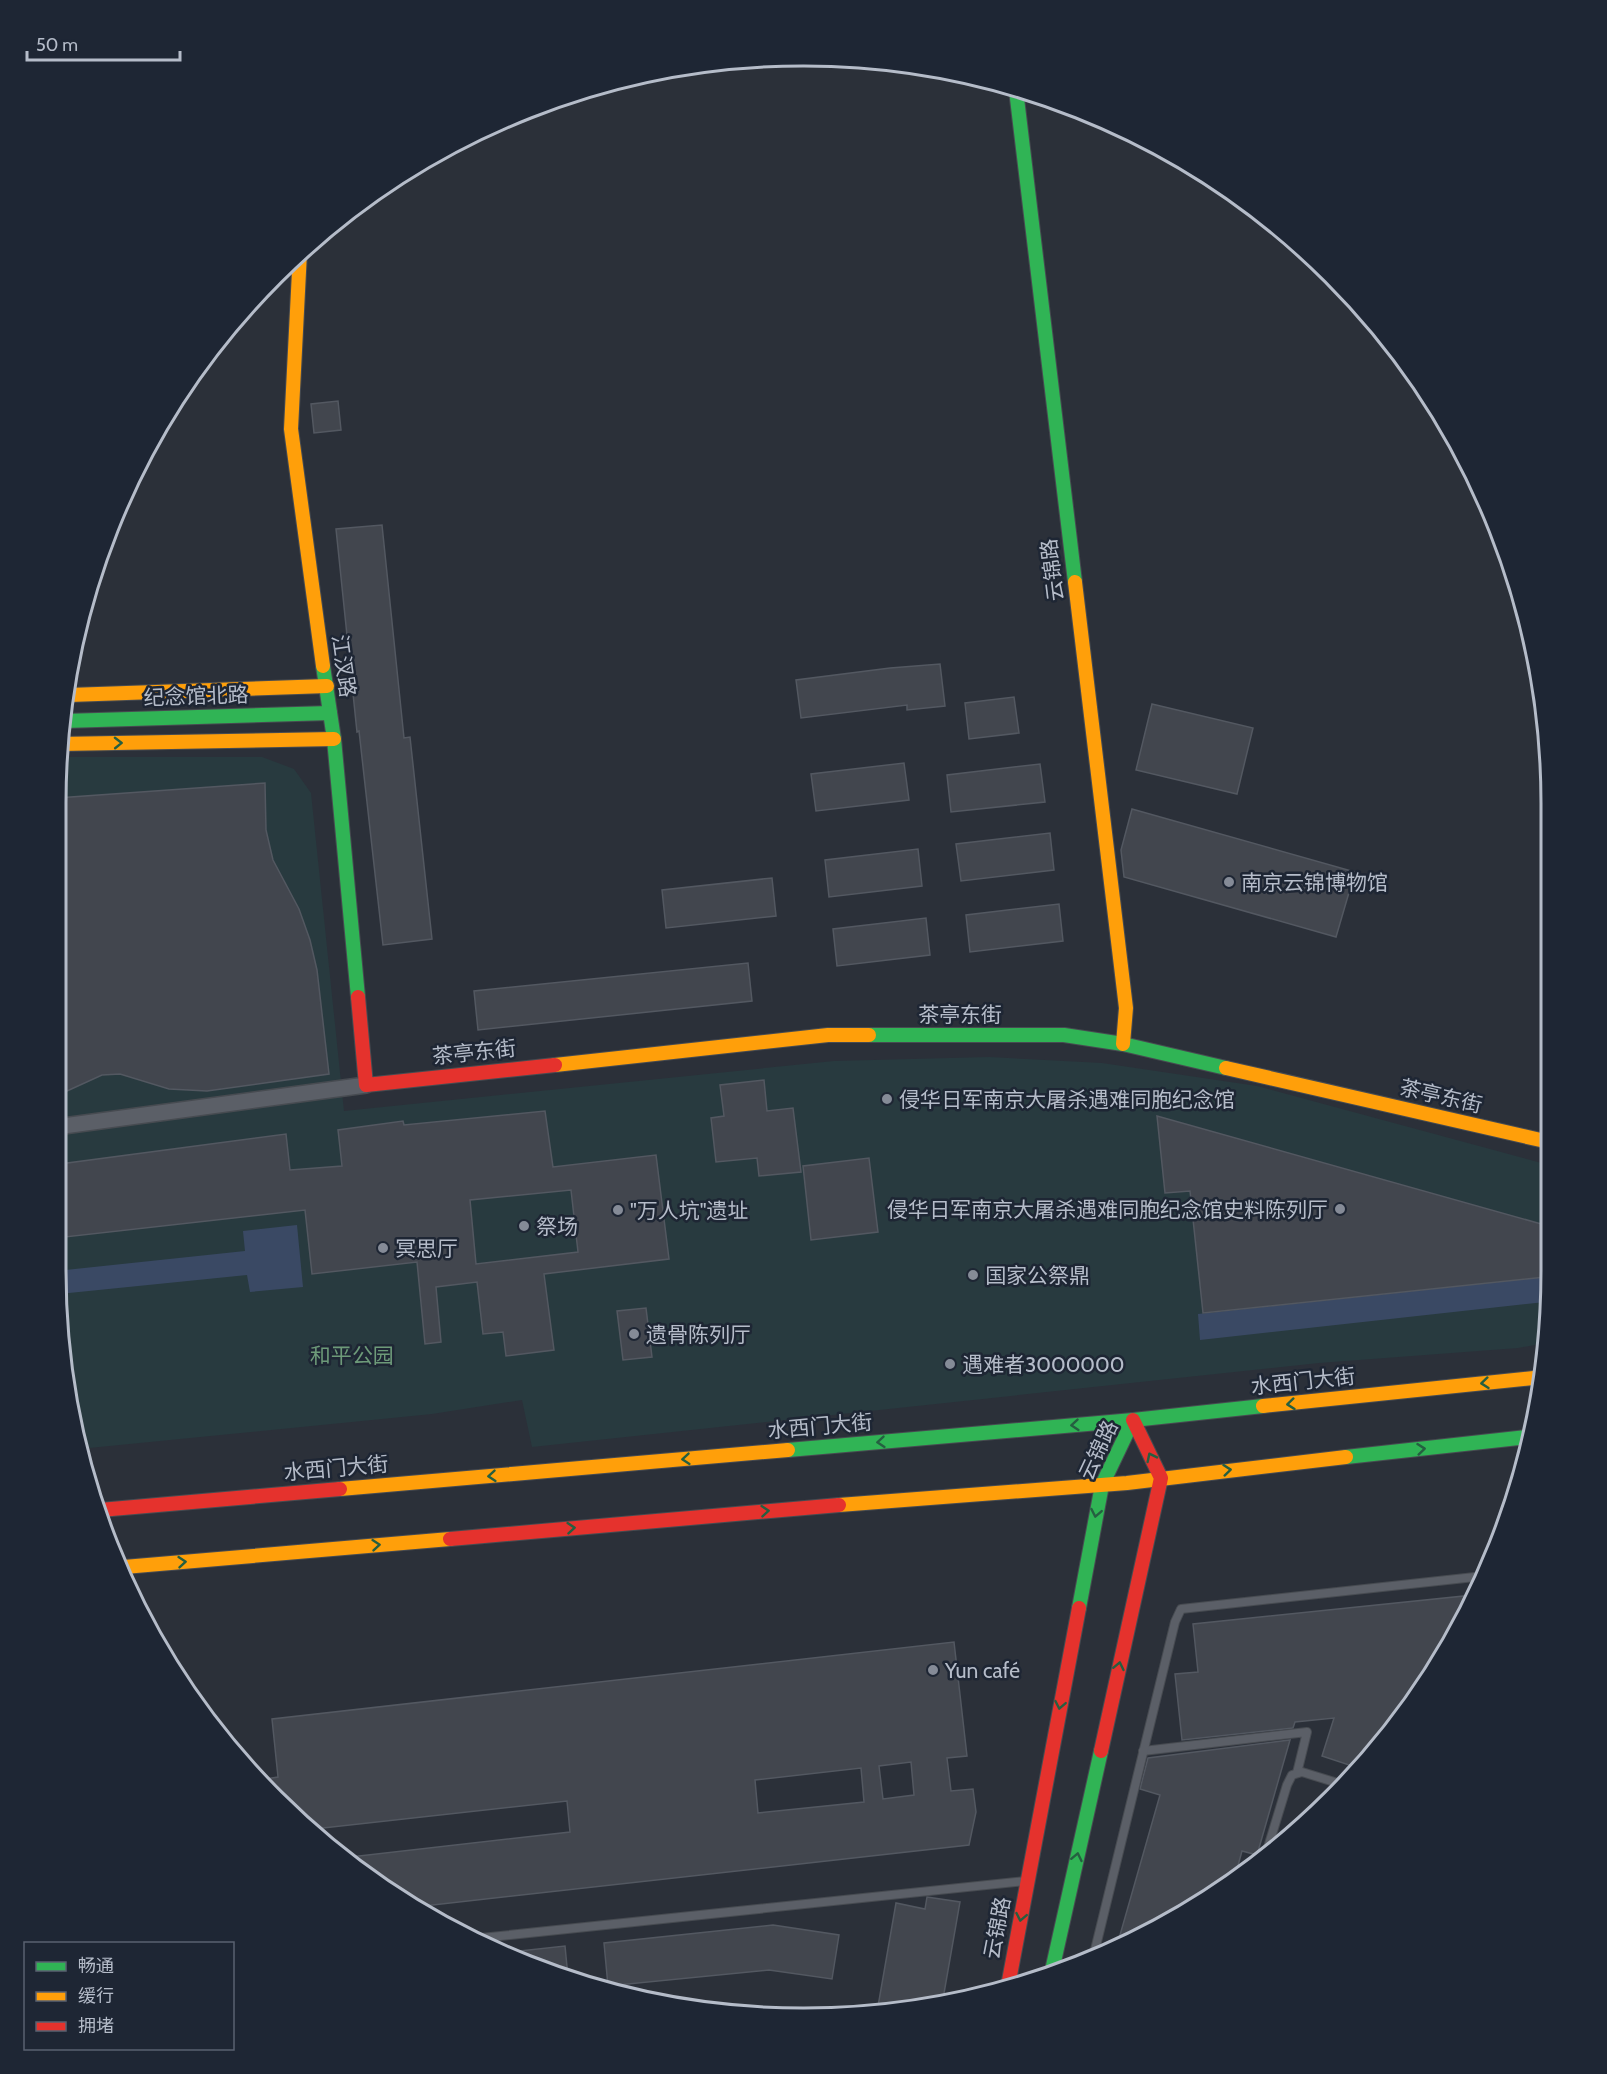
<svg xmlns="http://www.w3.org/2000/svg" width="1607" height="2074" font-family="Cabin,'Noto Sans SC',sans-serif">
  <style>
    .green { fill: #283a3f }
    .water { fill: #3a4964 }
    .building { fill: #42464e; stroke: #535861; stroke-width: 1.5; fill-rule: evenodd }
    .lines { fill: none; stroke-linecap: round; stroke-linejoin: round }
    .lane-casing { stroke: #474b51; stroke-width: 10 }
    .street-casing { stroke: #474b51; stroke-width: 18 }
    .fast-casing { stroke: #474b51; stroke-width: 16 }
    .slow-casing { stroke: #474b51; stroke-width: 16 }
    .jam-casing { stroke: #474b51; stroke-width: 16 }
    .lane { stroke: #5b5f67; stroke-width: 8 }
    .street { stroke: #5b5f67; stroke-width: 15 }
    .fast { stroke: #30b455; stroke-width: 14 }
    .slow { stroke: #ff9f0a; stroke-width: 14 }
    .jam { stroke: #e5322d; stroke-width: 14 }
    .oneway { stroke: #255f41 }
    .poi-dot { fill: #858b97; stroke: #1e2634; stroke-width: 2 }
    .labels { text-anchor: middle; dominant-baseline: central; stroke-width: 5; stroke-linejoin: round; paint-order: stroke }
    .street-label { font-size: 21px; fill: #b5bcc9; stroke: #1e2634 }
    .poi-label { font-size: 21px; fill: #b5bcc9; stroke: #1e2634; text-anchor: start }
    .park-label { font-size: 21px; fill: #6d9a79; stroke: #1e2634 }
    .rim { fill: none; stroke: #b5bcc9; stroke-width: 3 }
  </style>
  <rect width="100%" height="100%" fill="#2b3039"/>
  <path class="green" d="M57,757H262L294,769L311,793L344,1111L834,1061L989,1057L1102,1063L1257,1086L1545,1164V1343L1518,1348L1319,1363L532,1447L522,1400L432,1414L79,1449L56,1270Z"/>
  <g class="water">
    <path d="M297,1225L303,1287L250,1292L247,1275L59,1294L56,1271L245,1251L243,1231Z"/>
    <path d="M1545,1277V1302L1200,1340L1198,1314Z"/>
  </g>
  <g class="building">
    <path d="M338,401L341,430L314,433L311,404Z"/>
    <path d="M382,525L404,738L410,737L432,939L383,945L359,731L357,732L336,529Z"/>
    <path d="M940,664L945,706L907,710V705L801,718L796,680L890,668Z"/>
    <path d="M1014,697L1019,733L969,739L965,703Z"/>
    <path d="M1152,704L1253,728L1237,794L1136,770Z"/>
    <path d="M904,763L909,800L816,811L811,774Z"/>
    <path d="M1040,764L1045,802L951,812L947,775Z"/>
    <path d="M265,783L266,830L273,860L299,909L310,940L317,970L329,1074L207,1091L169,1089L120,1074L102,1075L56,1096L57,798Z"/>
    <path d="M1132,809L1355,872L1336,937L1124,877L1121,850Z"/>
    <path d="M1050,833L1054,870L961,881L956,844Z"/>
    <path d="M918,849L922,886L829,897L825,860Z"/>
    <path d="M772,878L776,916L666,928L662,890Z"/>
    <path d="M1059,904L1063,941L970,952L966,915Z"/>
    <path d="M926,918L930,955L837,966L833,929Z"/>
    <path d="M748,963L752,1001L478,1030L474,991Z"/>
    <path d="M764,1080L767,1111L793,1108L801,1172L759,1176L757,1158L716,1162L711,1118L724,1116L720,1085Z"/>
    <path d="M545,1111L553,1167L656,1155L669,1259L544,1274L554,1350L506,1356L503,1332L483,1334L477,1282L436,1287L441,1342L425,1344L417,1262L312,1274L305,1210L56,1238V1177H61L60,1164L286,1134L290,1170L342,1166L338,1130L403,1121L404,1125ZM571,1190L578,1252L476,1264L470,1200Z"/>
    <path d="M1157,1116L1545,1225V1277L1203,1313L1190,1191L1165,1193Z"/>
    <path d="M869,1158L878,1232L811,1240L803,1166Z"/>
    <path d="M646,1308L652,1357L623,1360L617,1311Z"/>
    <path d="M1474,1595L1426,1686L1358,1768L1322,1756L1334,1718L1295,1722L1293,1728L1182,1740L1175,1674L1198,1672L1193,1624Z"/>
    <path d="M954,1642L967,1756L947,1758L951,1791L973,1789L976,1812L969,1845L415,1907L350,1857L570,1832L567,1801L314,1829L275,1800L259,1780L278,1777L272,1719ZM911,1762L914,1795L883,1799L879,1766ZM861,1768L864,1802L758,1813L755,1780Z"/>
    <path d="M1290,1740L1257,1855L1242,1851L1234,1880L1219,1893L1118,1942L1160,1795L1140,1789L1148,1758Z"/>
    <path d="M927,1897L960,1902L943,1999L877,2012L896,1903L925,1909Z"/>
    <path d="M773,1925L839,1935L832,1979L769,1970L608,1986L604,1943Z"/>
    <path d="M565,1946L568,1977L518,1962L500,1953Z"/>
  </g>
  <g class="lines">
    <g class="lane-casing">
      <g id="lane">
        <path d="M1143,1751L1307,1732L1297,1773"/>
        <path d="M1266,1854L1287,1785L1292,1775L1302,1772L1344,1785"/>
        <path d="M471,1939L1026,1881"/>
        <path d="M1094,1954L1175,1622L1181,1609L1484,1576"/>
      </g>
    </g>
    <g class="street-casing">
      <path id="street" d="M56,1127L366,1085"/>
    </g>
    <g class="fast-casing">
      <g id="fast">
        <path d="M1016,90L1075,582"/>
        <path d="M323,666L334,739L358,997"/>
        <path d="M64,721L330,713"/>
        <path d="M869,1035H1064L1123,1044L1226,1068"/>
        <path d="M788,1450L1133,1420L1263,1406"/>
        <path d="M1346,1457L1527,1437"/>
        <path d="M1079,1608L1102,1485L1133,1420"/>
        <path d="M1051,1975L1101,1751"/>
      </g>
    </g>
    <g class="slow-casing">
      <g id="slow">
        <path d="M300,252L291,429L323,666"/>
        <path d="M1075,582L1126,1008L1123,1044"/>
        <path d="M69,695L327,686"/>
        <path d="M59,744L334,739"/>
        <path d="M555,1065L828,1035H869"/>
        <path d="M1226,1068L1545,1141"/>
        <path d="M1263,1406L1543,1377"/>
        <path d="M340,1489L788,1450"/>
        <path d="M839,1505L1127,1483L1346,1457"/>
        <path d="M124,1567L450,1539"/>
      </g>
    </g>
    <g class="jam-casing">
      <g id="jam">
        <path d="M358,997L366,1085L555,1065"/>
        <path d="M100,1510L340,1489"/>
        <path d="M450,1539L839,1505"/>
        <path d="M1101,1751L1161,1478L1133,1420"/>
        <path d="M1008,1986L1079,1608"/>
      </g>
    </g>
    <use href="#lane" class="lane"/>
    <use href="#street" class="street"/>
    <use href="#fast" class="fast"/>
    <use href="#slow" class="slow"/>
    <use href="#jam" class="jam"/>
  </g>
  <defs><path id="oneway-chevron" d="M-2-3.5L2.5 0L-2 3.5" fill="none" stroke-width="1.6" stroke-linecap="round" stroke-linejoin="round" transform="scale(1.5)"/></defs>
  <g class="oneway">
    <use href="#oneway-chevron" transform="translate(118 743) rotate(-1)"/>
    <use href="#oneway-chevron" transform="translate(1485 1383) rotate(174)"/>
    <use href="#oneway-chevron" transform="translate(1291 1404) rotate(174)"/>
    <use href="#oneway-chevron" transform="translate(1075 1425) rotate(175)"/>
    <use href="#oneway-chevron" transform="translate(881 1442) rotate(175)"/>
    <use href="#oneway-chevron" transform="translate(1421 1449) rotate(-6)"/>
    <use href="#oneway-chevron" transform="translate(1151 1457) rotate(-116)"/>
    <use href="#oneway-chevron" transform="translate(686 1459) rotate(175)"/>
    <use href="#oneway-chevron" transform="translate(1227 1470) rotate(-6)"/>
    <use href="#oneway-chevron" transform="translate(492 1476) rotate(175)"/>
    <use href="#oneway-chevron" transform="translate(765 1511) rotate(-5)"/>
    <use href="#oneway-chevron" transform="translate(1096 1513) rotate(101)"/>
    <use href="#oneway-chevron" transform="translate(571 1528) rotate(-5)"/>
    <use href="#oneway-chevron" transform="translate(376 1545) rotate(-5)"/>
    <use href="#oneway-chevron" transform="translate(182 1562) rotate(-5)"/>
    <use href="#oneway-chevron" transform="translate(1119 1666) rotate(-78)"/>
    <use href="#oneway-chevron" transform="translate(1060 1705) rotate(101)"/>
    <use href="#oneway-chevron" transform="translate(1077 1857) rotate(-78)"/>
    <use href="#oneway-chevron" transform="translate(1021 1917) rotate(101)"/>
  </g>
  <g class="poi-dot">
    <circle cx="1229" cy="882" r="6"/>
    <circle cx="887" cy="1099" r="6"/>
    <circle cx="1340" cy="1209" r="6"/>
    <circle cx="618" cy="1210" r="6"/>
    <circle cx="524" cy="1226" r="6"/>
    <circle cx="383" cy="1248" r="6"/>
    <circle cx="973" cy="1275" r="6"/>
    <circle cx="634" cy="1334" r="6"/>
    <circle cx="950" cy="1364" r="6"/>
    <circle cx="933" cy="1670" r="6"/>
  </g>
  <g class="labels">
    <g class="street-label">
      <text transform="translate(1052 570) rotate(-97)">云锦路</text>
      <text transform="translate(344 666) rotate(82)">江汊路</text>
      <text transform="translate(196 696) rotate(-2)">纪念馆北路</text>
      <text x="960" y="1014">茶亭东街</text>
      <text transform="translate(474 1052) rotate(-6)">茶亭东街</text>
      <text transform="translate(1441 1096) rotate(13)">茶亭东街</text>
      <text transform="translate(1303 1381) rotate(-6)">水西门大街</text>
      <text transform="translate(820 1426) rotate(-5)">水西门大街</text>
      <text transform="translate(1098 1450) rotate(-65)">云锦路</text>
      <text transform="translate(336 1468) rotate(-5)">水西门大街</text>
      <text transform="translate(997 1928) rotate(-79)">云锦路</text>
    </g>
    <g class="poi-label">
      <text x="1241" y="882">南京云锦博物馆</text>
      <text x="899" y="1099">侵华日军南京大屠杀遇难同胞纪念馆</text>
      <text x="1328" y="1209" text-anchor="end">侵华日军南京大屠杀遇难同胞纪念馆史料陈列厅</text>
      <text x="630" y="1210">"万人坑"遗址</text>
      <text x="536" y="1226">祭场</text>
      <text x="395" y="1248">冥思厅</text>
      <text x="985" y="1275">国家公祭鼎</text>
      <text x="646" y="1334">遗骨陈列厅</text>
      <text x="962" y="1364">遇难者3000000</text>
      <text x="945" y="1670">Yun café</text>
    </g>
    <g class="park-label">
      <text x="352" y="1355">和平公园</text>
    </g>
  </g>
  <path d="M0 0H1607V2074H0ZM803 66H804A737 737 0 0 1 1541 803V1271A737 737 0 0 1 804 2008H803A737 737 0 0 1 66 1271V803A737 737 0 0 1 803 66Z" fill="#1e2634" fill-rule="evenodd"/>
  <path class="rim" d="M803 66H804A737 737 0 0 1 1541 803V1271A737 737 0 0 1 804 2008H803A737 737 0 0 1 66 1271V803A737 737 0 0 1 803 66Z"/>
  <rect x="24" y="1942" width="210" height="108" fill="#1e2634" stroke="#5a6270" stroke-width="1.5"/>
  <rect x="36" y="1962" width="30" height="9" fill="#30b455" stroke="#5a6270" stroke-width="1.5"/>
  <text x="78" y="1972" font-size="18" fill="#b5bcc9">畅通</text>
  <rect x="36" y="1992" width="30" height="9" fill="#ff9f0a" stroke="#5a6270" stroke-width="1.5"/>
  <text x="78" y="2002" font-size="18" fill="#b5bcc9">缓行</text>
  <rect x="36" y="2022" width="30" height="9" fill="#e5322d" stroke="#5a6270" stroke-width="1.5"/>
  <text x="78" y="2032" font-size="18" fill="#b5bcc9">拥堵</text>
  <path d="M27 51v9h153v-9" fill="none" stroke="#b5bcc9" stroke-width="3"/>
  <text x="36" y="51" font-size="18" fill="#b5bcc9" stroke="#1e2634" stroke-width="4.5" paint-order="stroke">50 m</text>
</svg>
